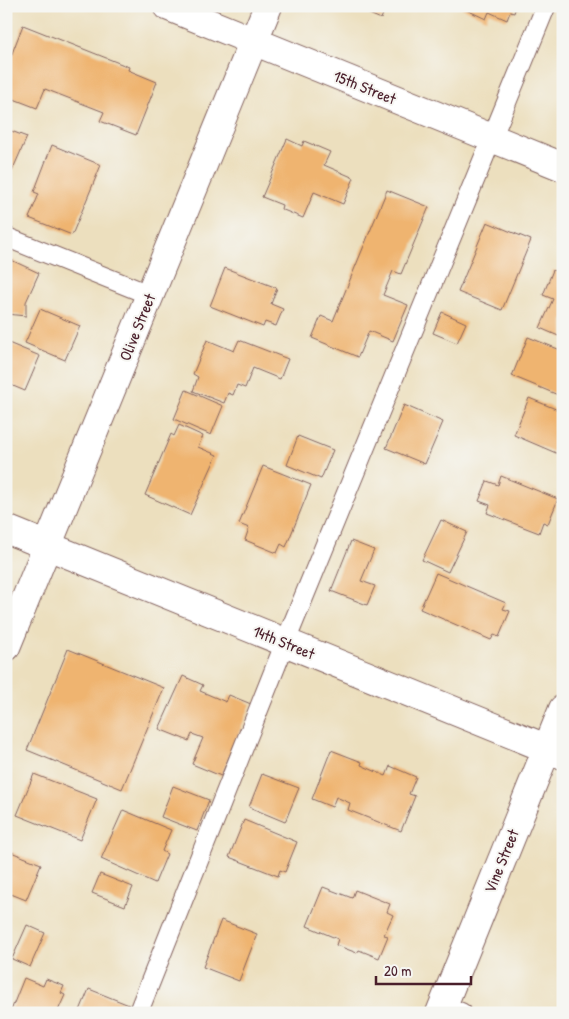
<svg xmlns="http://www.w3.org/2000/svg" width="569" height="1019" font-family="'Patrick Hand',sans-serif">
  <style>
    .building { fill: #efb470 }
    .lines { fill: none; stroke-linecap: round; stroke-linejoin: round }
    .service-casing { stroke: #83625e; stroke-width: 21 }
    .minor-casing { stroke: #83625e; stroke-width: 30 }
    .tertiary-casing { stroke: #83625e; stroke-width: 30 }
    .service { stroke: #fff; stroke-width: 19 }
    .minor { stroke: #fff; stroke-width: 28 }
    .tertiary { stroke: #fff; stroke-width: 28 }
    .labels { text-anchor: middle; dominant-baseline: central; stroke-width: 4; stroke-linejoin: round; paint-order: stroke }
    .street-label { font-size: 16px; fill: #4a1f2b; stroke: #f6f6f2 }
  </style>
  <rect width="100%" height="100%" fill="#f6f6f2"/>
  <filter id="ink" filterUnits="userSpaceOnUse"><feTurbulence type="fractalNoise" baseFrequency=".02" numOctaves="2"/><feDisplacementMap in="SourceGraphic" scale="10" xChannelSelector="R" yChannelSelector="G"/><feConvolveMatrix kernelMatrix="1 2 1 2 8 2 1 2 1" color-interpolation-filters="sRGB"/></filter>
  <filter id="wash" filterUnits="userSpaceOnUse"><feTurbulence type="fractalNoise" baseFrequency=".0096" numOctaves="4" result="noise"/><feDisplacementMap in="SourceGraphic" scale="20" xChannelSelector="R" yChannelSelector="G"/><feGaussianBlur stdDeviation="1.12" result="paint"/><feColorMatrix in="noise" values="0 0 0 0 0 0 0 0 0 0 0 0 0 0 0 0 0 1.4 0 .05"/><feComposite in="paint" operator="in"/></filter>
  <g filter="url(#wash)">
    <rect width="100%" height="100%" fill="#ecdfbe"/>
    <g id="blocks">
      <g class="building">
        <path d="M351,6H386L381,19Z"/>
        <path d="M458,6H516L514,13L510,12L507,20L489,12L486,19Z"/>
        <path d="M23,25L129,67L128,70L157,82L136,135L100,121L104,112L45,89L37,108L6,96V69Z"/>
        <path d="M6,129L27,137L12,171L6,168Z"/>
        <path d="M287,139L302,146L304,141L330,152L324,165L354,178L343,204L314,192L303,218L281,209L282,205L262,197Z"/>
        <path d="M52,145L101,165L72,235L29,218L39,194L34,192Z"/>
        <path d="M387,190L429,207L401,274L393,271L383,295L408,305L393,341L369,331L358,357L312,338L321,316L333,321Z"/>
        <path d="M487,222L531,240L502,310L458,292Z"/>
        <path d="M9,259L39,273L26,302V316L6,314V265Z"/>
        <path d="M225,268L277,288L271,304L283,309L276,326L265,322L263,327L210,306Z"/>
        <path d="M553,270L563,274V338L540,328L553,299L543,295Z"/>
        <path d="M40,309L80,326L65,360L25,343Z"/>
        <path d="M442,312L466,323L457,343L433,333Z"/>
        <path d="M528,337L563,351V397L512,376Z"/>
        <path d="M207,340L234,351L239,340L288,359L280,379L253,368L245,388L237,385L233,395L228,393L224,403L193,391L198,377L193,374Z"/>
        <path d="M6,342L40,356L25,391L6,383Z"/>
        <path d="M186,390L223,406L211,435L174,419Z"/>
        <path d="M529,398L563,412V456L514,435Z"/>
        <path d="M404,405L443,422L425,464L386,448Z"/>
        <path d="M179,425L203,436L198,447L217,455L190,515L145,495L171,434L174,436Z"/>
        <path d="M298,436L333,450L321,479L287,465Z"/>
        <path d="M263,466L311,485L286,547L281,544L277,553L245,540L249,528L239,524Z"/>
        <path d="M501,476L558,499L548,524L543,522L539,533L487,513L490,505L479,501L487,481L498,485Z"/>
        <path d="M441,520L467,532L448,572L422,560Z"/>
        <path d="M351,541L374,550L361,581L375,586L367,605L331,591Z"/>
        <path d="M436,573L506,603L503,609L510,611L499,637L494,635L491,640L420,609Z"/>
        <path d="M68,649L164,688L122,789L27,750Z"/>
        <path d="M183,676L203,685L200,691L226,702L229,695L251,704L221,776L192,764L203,738L192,734L189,741L159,729Z"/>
        <path d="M331,750L362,762L361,765L386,776L390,766L416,777L409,794L415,796L401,831L348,810L350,803L336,797L332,807L312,799Z"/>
        <path d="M34,774L97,799L80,840L17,815Z"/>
        <path d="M262,774L299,788L285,822L249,807Z"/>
        <path d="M173,786L209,800L197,831L161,817Z"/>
        <path d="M123,810L171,830L162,851L167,854L155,883L101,859Z"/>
        <path d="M244,820L297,842L285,872L280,870L278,876L229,857Z"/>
        <path d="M6,850L41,864L26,900L6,892Z"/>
        <path d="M100,874L133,887L125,906L92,893Z"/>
        <path d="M323,887L352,898L355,890L390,904L387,912L393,915L384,935L388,936L379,958L359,950L357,953L336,945L338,939L307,926Z"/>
        <path d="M221,920L257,934L239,981L203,967Z"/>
        <path d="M27,925L45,933L30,967L12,959Z"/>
        <path d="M24,978L43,986L46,979L64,986L61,993L65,995L57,1013H10Z"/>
        <path d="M89,989L129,1005L126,1013H79Z"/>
      </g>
    </g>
  </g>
  <g filter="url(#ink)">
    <use href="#blocks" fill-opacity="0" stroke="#83625e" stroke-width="1"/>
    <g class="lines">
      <g class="service-casing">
        <g id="service">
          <path d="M6,237L150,295"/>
          <path d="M443,1005L462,1013"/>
          <path d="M138,1013L285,643L546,6"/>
        </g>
      </g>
      <g class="minor-casing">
        <g id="minor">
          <path d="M167,6L563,167"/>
          <path d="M6,529L563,755"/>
          <path d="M6,647L268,6"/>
        </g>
      </g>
      <g class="tertiary-casing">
        <path id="tertiary" d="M440,1013L563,709"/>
      </g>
      <use href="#service" class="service"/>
      <use href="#minor" class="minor"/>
      <use href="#tertiary" class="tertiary"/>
    </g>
  </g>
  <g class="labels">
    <g class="street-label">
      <text transform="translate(365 87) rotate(22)">15th Street</text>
      <text transform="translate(137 327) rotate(-68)">Olive Street</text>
      <text transform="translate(284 642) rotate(22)">14th Street</text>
      <text transform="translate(501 861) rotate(-68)">Vine Street</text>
    </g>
  </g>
  <rect width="569" height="1019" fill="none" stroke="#f6f6f2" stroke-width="25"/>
  <path d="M376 976v8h95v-8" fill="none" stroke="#4a1f2b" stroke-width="2.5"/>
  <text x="384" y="976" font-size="15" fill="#4a1f2b" stroke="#f6f6f2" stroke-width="4" paint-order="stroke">20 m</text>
</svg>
